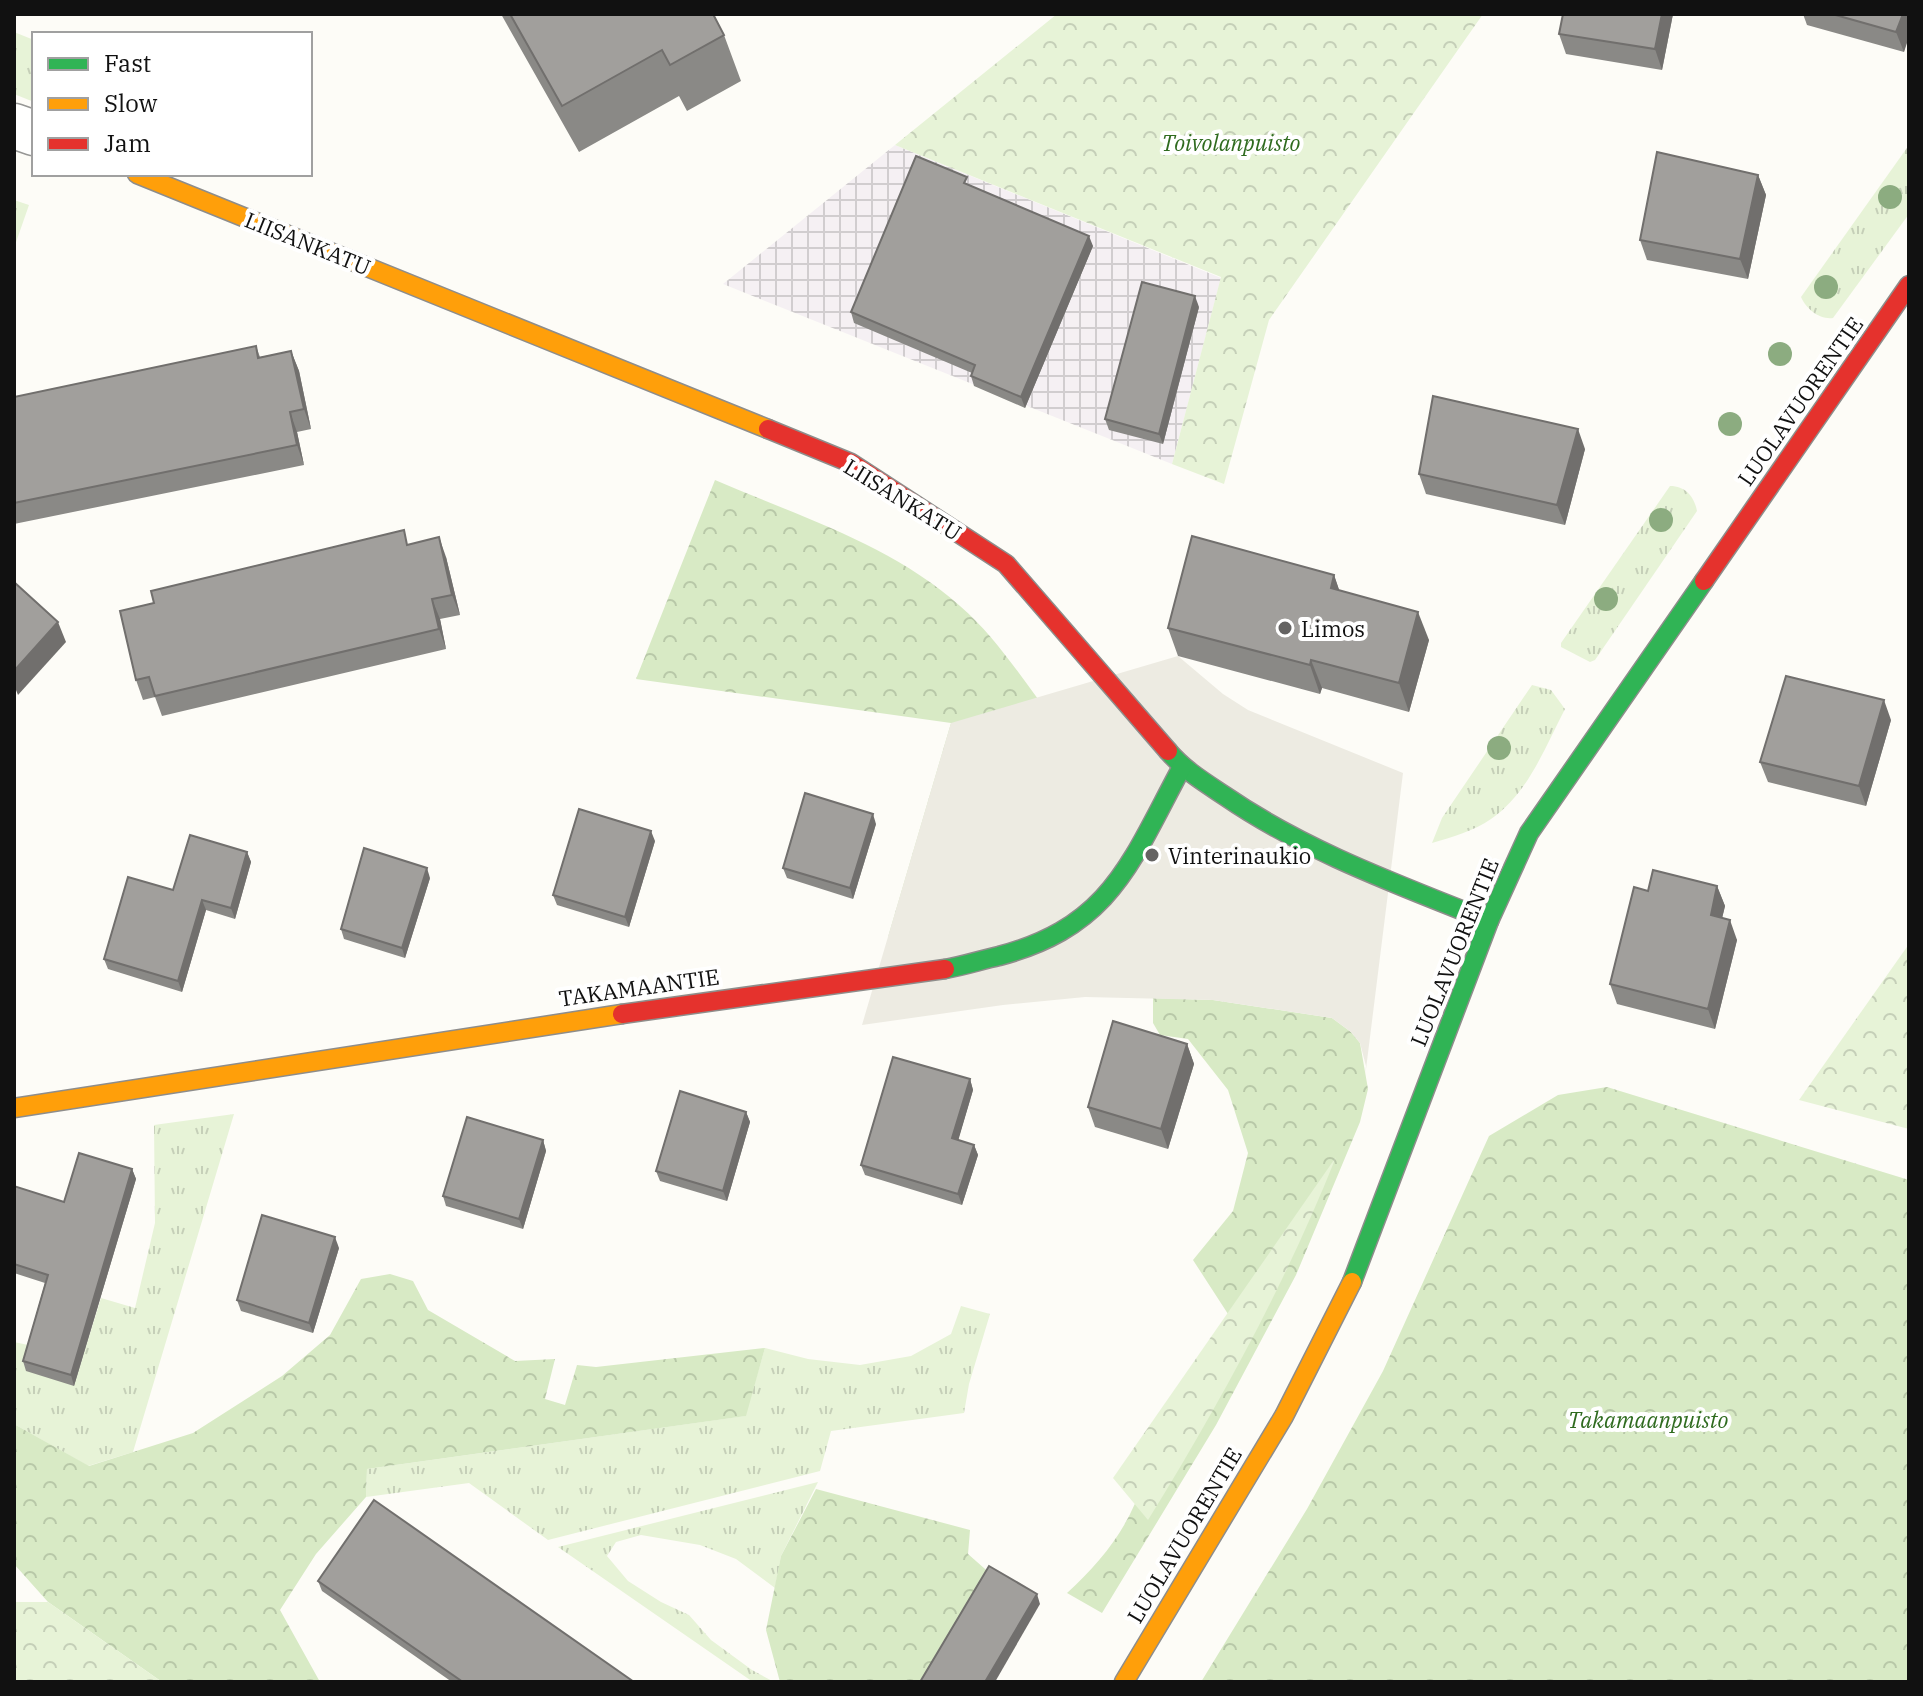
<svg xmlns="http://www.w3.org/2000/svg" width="1923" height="1696" font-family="'IBM Plex Serif',serif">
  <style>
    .industrial { fill: url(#industrial-grid) }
    .grass { fill: url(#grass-tufts) }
    .forest { fill: url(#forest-crowns) }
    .park { fill: url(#park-crowns) }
    .plaza { fill: #edebe2 }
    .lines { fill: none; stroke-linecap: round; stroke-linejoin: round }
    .street-casing { stroke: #979795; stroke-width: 47 }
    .fast-casing { stroke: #8e8d8b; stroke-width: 21 }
    .slow-casing { stroke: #8e8d8b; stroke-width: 21 }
    .jam-casing { stroke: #8e8d8b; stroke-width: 21 }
    .street { stroke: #fffffe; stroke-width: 44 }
    .fast { stroke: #30b455; stroke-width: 18 }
    .slow { stroke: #ff9f0a; stroke-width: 18 }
    .jam { stroke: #e5322d; stroke-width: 18 }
    .tree { fill: #8cac80 }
    .wall { fill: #8a8986 }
    .shaded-wall { fill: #716f6d }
    .building { fill: #a19f9c; stroke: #716f6d; stroke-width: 2 }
    .poi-dot { fill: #646362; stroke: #fff; stroke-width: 3 }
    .labels { text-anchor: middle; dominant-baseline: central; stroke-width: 8; stroke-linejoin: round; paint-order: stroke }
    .park-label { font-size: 22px; font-style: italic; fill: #2f6b1f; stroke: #fff }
    .street-label { font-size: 22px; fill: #111; stroke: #fff }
    .poi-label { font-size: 22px; fill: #111; stroke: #fff; text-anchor: start }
  </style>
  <defs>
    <pattern id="industrial-grid" width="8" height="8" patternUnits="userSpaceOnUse" patternTransform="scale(2)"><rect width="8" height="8" fill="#f5f0f3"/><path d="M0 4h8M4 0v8" fill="none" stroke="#d1cdcf"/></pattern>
    <pattern id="grass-tufts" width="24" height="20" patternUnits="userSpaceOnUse" patternTransform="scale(2)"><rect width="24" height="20" fill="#e7f3d7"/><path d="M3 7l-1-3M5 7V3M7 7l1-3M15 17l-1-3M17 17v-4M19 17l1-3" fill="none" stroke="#c5cfb8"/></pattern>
    <pattern id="forest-crowns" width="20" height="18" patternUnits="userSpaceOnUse" patternTransform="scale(2)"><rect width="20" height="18" fill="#d8eac5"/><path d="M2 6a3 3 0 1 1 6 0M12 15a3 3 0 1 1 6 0" fill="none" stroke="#b8c8a8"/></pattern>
    <pattern id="park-crowns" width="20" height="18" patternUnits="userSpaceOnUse" patternTransform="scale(2)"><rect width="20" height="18" fill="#e7f3d7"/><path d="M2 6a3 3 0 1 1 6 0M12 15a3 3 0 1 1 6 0" fill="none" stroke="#c5cfb8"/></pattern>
  </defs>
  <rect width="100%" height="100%" fill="#fdfcf7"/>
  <path class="industrial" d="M895,145L1221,278L1172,464L723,284Z"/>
  <g class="grass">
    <path d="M14,32L34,40V102L14,94Z"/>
    <path d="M1909,145V214L1833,318C1820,320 1806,309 1801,297Z"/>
    <path d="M14,200L29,205L14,248Z"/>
    <path d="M1670,486C1685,486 1694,496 1697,511L1595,660L1590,662L1561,647V643Z"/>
    <path d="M1532,685L1551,690L1565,709C1545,747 1528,794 1491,819C1474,831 1452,837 1432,843L1442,818Z"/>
    <path d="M234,1114L133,1452L88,1466L14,1424V1342L33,1346L74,1385L101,1298L135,1308L155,1223L154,1125Z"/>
    <path d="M961,1306L990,1314L969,1384L964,1413L831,1431L820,1471L548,1540L469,1483L366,1497L367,1469L745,1416L765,1348L808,1359L860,1365L911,1356L951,1334Z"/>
    <path d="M818,1482L781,1556L775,1588L736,1559L700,1545L641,1535L616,1542L607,1556L628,1581L661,1602L689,1615L711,1640L752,1670L774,1682H753L558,1547Z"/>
  </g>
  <g class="forest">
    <path d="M715,480C798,516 892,545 960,606C995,636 1021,677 1049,714L888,937L951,723L636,679Z"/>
    <path d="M1153,998L1213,1000L1332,1018L1351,1032L1360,1043L1368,1089L1360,1122L1296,1275L1216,1425L1102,1613L1067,1593C1103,1560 1130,1526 1144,1479L1228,1314L1193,1260L1233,1211L1248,1153L1228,1090L1188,1039L1160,1035L1153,1023Z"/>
    <path d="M1607,1087L1909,1180V1682H1201L1307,1509L1383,1371L1489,1136L1558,1095Z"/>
    <path d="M390,1274L413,1281L428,1310L515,1361L555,1359L545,1399L565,1405L577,1365L596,1367L765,1348L746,1416L367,1469L366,1497L316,1554L280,1610L320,1682H162L48,1602L14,1564V1424L89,1466L193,1433L282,1376L330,1335L361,1279Z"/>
    <path d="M816,1489L970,1530L968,1554L993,1576L930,1682H780L766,1630L781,1556Z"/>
  </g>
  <g class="park">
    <path d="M1057,14H1483L1269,320L1224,484L1172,464L1221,277L895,145Z"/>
    <path d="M1909,944V1129L1799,1100Z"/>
    <path d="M1336,1157C1285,1285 1220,1403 1148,1520L1113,1478Z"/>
    <path d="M14,1602H48L162,1682H14Z"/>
  </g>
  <path class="plaza" d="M1178,656L1223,694L1248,710L1403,773L1365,1077L1366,1066L1360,1043L1351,1032L1332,1018L1213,1000L1085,997L1003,1005L862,1025L951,723Z"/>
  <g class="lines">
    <g class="street-casing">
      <path id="street" d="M14,126L34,133"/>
    </g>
    <g class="fast-casing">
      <g id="fast">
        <path d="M1168,751C1184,770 1204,782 1225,796C1305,851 1399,885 1489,921"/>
        <path d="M945,969C963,966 981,960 999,956C1112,926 1131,861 1182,767"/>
        <path d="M1352,1282L1489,921L1529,833L1704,581"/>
      </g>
    </g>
    <g class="slow-casing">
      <g id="slow">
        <path d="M137,174L768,429"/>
        <path d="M14,1108L622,1014"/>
        <path d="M1124,1682L1284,1416L1352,1282"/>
      </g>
    </g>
    <g class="jam-casing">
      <g id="jam">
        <path d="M768,429L851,463L1006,564L1168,751"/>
        <path d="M1704,581L1909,285"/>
        <path d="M622,1014L945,969"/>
      </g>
    </g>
    <use href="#street" class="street"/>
    <use href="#fast" class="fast"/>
    <use href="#slow" class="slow"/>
    <use href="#jam" class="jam"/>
  </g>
  <g class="tree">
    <circle cx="1890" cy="197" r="12"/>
    <circle cx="1826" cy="287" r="12"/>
    <circle cx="1780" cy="354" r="12"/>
    <circle cx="1730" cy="424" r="12"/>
    <circle cx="1661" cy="520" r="12"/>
    <circle cx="1606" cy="599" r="12"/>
    <circle cx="1499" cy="748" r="12"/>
  </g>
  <g class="wall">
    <path d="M501,14H713L724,35L741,81L687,111L679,96L579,152Z"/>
    <path d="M1673,14L1662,70L1566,54L1559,34Z"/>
    <path d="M1803,14H1909L1904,52L1807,25Z"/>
    <path d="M1758,175L1766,195L1748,279L1647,260L1640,240Z"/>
    <path d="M970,185L1093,246L1025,408L974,386L971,376L972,373L854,323L851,312Z"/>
    <path d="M1199,307L1163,444L1109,430L1105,419Z"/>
    <path d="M256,346L260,357L291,351L299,371L311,429L297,432L304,465L14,524V397Z"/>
    <path d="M1585,449L1565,525L1426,494L1419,474Z"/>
    <path d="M409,544L446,557L460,615L440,619L446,649L162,716L155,697L143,700L136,680Z"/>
    <path d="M1334,575L1339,590L1429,640L1409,712L1322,688L1320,694L1178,656L1168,628Z"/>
    <path d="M1891,720L1866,806L1768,782L1760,762Z"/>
    <path d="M876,824L853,899L787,878L783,868Z"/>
    <path d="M655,841L629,927L557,905L553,895Z"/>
    <path d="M247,852L251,862L235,919L206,910L182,992L108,969L104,959L173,890Z"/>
    <path d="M430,878L405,958L344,939L341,929Z"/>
    <path d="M1717,886L1725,906L1722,918L1737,940L1715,1029L1617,1004L1610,984L1648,891Z"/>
    <path d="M1187,1044L1194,1064L1168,1149L1095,1127L1088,1107Z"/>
    <path d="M970,1079L973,1090L958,1140L974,1145L978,1155L962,1205L865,1175L861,1165Z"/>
    <path d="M746,1112L750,1122L727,1201L660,1181L656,1171Z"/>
    <path d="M543,1140L546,1151L523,1229L446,1206L443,1196Z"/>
    <path d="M132,1169L136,1179L74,1386L26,1371L23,1361L45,1283L14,1273V1186L64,1202Z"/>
    <path d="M339,1248L313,1333L241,1311L237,1300Z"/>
    <path d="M318,1581L634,1682H452L322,1591Z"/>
  </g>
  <g class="shaded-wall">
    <path d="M1662,14H1673L1662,70L1655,49Z"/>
    <path d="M1903,14H1909V37L1904,52L1896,32Z"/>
    <path d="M1758,175L1766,195L1748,279L1740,259Z"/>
    <path d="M1089,236L1093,246L1025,408L1021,397Z"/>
    <path d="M1195,296L1199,307L1163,444L1159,434Z"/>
    <path d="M291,351L299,371L311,429L304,409Z"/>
    <path d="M290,412L297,432L304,465L297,445Z"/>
    <path d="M1578,429L1585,449L1565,525L1557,505Z"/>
    <path d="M439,537L446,557L460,615L452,595Z"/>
    <path d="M1334,575L1344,604L1331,588Z"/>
    <path d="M432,599L440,619L446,649L439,629Z"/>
    <path d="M1418,612L1429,640L1409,712L1399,683Z"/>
    <path d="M58,622L66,642L18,695L14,685V671Z"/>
    <path d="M1311,660L1322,688L1320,694L1310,665Z"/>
    <path d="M1884,700L1891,720L1866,806L1859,786Z"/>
    <path d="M873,814L876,824L853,899L850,888Z"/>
    <path d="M651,831L655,841L629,927L625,917Z"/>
    <path d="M247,852L251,862L235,919L231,908Z"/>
    <path d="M427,868L430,878L405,958L402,948Z"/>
    <path d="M1717,886L1725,906L1718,935L1711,915Z"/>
    <path d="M202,900L206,910L182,992L178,981Z"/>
    <path d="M1730,920L1737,940L1715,1029L1708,1009Z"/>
    <path d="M1187,1044L1194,1064L1168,1149L1161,1129Z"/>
    <path d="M970,1079L973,1090L956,1148L952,1138Z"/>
    <path d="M746,1112L750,1122L727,1201L723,1191Z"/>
    <path d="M543,1140L546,1151L523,1229L519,1219Z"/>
    <path d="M974,1145L978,1155L962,1205L958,1194Z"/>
    <path d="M132,1169L136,1179L74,1386L71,1375Z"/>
    <path d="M335,1237L339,1248L313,1333L309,1323Z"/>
    <path d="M1037,1594L1040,1604L995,1682H985Z"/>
  </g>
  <g class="building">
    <path d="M510,14H713L724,35L670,65L662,50L562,106Z"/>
    <path d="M1563,14H1662L1655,49L1559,34Z"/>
    <path d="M1832,14H1903L1896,32Z"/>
    <path d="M1657,152L1758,175L1740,259L1640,240Z"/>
    <path d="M916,156L967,177L964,183L1089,236L1021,397L971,376L975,365L851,312Z"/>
    <path d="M1142,282L1195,296L1159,434L1105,419Z"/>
    <path d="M256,346L258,358L291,351L304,409L290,412L297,445L14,503V397Z"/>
    <path d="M1433,396L1578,429L1557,505L1419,474Z"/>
    <path d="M404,530L407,545L439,537L452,595L432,599L439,629L155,696L149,677L136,680L120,611L154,603L151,591Z"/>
    <path d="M1192,536L1334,575L1331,588L1418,612L1399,683L1311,660L1310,665L1168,628Z"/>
    <path d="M14,582L58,622L14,671Z"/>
    <path d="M1786,676L1884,700L1859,786L1760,762Z"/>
    <path d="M805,793L873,814L850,888L783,868Z"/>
    <path d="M579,809L651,831L625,917L553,895Z"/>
    <path d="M190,835L247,852L231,908L202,900L178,981L104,959L128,877L173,890Z"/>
    <path d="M364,848L427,868L402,948L341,929Z"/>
    <path d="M1653,870L1717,886L1711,915L1730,920L1708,1009L1610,984L1634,887L1648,891Z"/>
    <path d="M1113,1021L1187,1044L1161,1129L1088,1107Z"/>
    <path d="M893,1057L970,1079L952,1138L974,1145L958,1194L861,1165Z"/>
    <path d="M680,1091L746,1112L723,1191L656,1171Z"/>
    <path d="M467,1117L543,1140L519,1219L443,1196Z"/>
    <path d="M79,1153L132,1169L71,1375L23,1361L48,1275L14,1264V1186L64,1202Z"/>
    <path d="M262,1215L335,1237L309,1323L237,1300Z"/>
    <path d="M374,1500L634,1682H463L318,1581Z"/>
    <path d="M989,1566L1037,1594L985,1682H920Z"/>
  </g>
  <g class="poi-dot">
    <circle cx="1285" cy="628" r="8"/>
    <circle cx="1152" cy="855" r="8"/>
  </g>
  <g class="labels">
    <g class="park-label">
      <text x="1231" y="142">Toivolanpuisto</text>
      <text x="1648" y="1419">Takamaanpuisto</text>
    </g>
    <g class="street-label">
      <text transform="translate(308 243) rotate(22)">LIISANKATU</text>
      <text transform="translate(1800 401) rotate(-55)">LUOLAVUORENTIE</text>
      <text transform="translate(903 499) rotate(32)">LIISANKATU</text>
      <text transform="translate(1454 952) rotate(-68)">LUOLAVUORENTIE</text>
      <text transform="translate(639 987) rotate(-8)">TAKAMAANTIE</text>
      <text transform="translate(1184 1535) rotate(-59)">LUOLAVUORENTIE</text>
    </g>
    <g class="poi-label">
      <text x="1301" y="628">Limos</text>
      <text x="1168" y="855">Vinterinaukio</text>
    </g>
  </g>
  <rect width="1923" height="1696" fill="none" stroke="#111111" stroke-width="32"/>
  <rect x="32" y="32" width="280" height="144" fill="#ffffff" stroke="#a0a0a0" stroke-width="2"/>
  <rect x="48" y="58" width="40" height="12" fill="#30b455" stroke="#a0a0a0" stroke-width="2"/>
  <text x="104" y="72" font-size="24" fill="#111111">Fast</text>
  <rect x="48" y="98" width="40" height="12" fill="#ff9f0a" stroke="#a0a0a0" stroke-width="2"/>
  <text x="104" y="112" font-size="24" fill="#111111">Slow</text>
  <rect x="48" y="138" width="40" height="12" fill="#e5322d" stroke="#a0a0a0" stroke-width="2"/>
  <text x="104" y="152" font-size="24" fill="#111111">Jam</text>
</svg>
